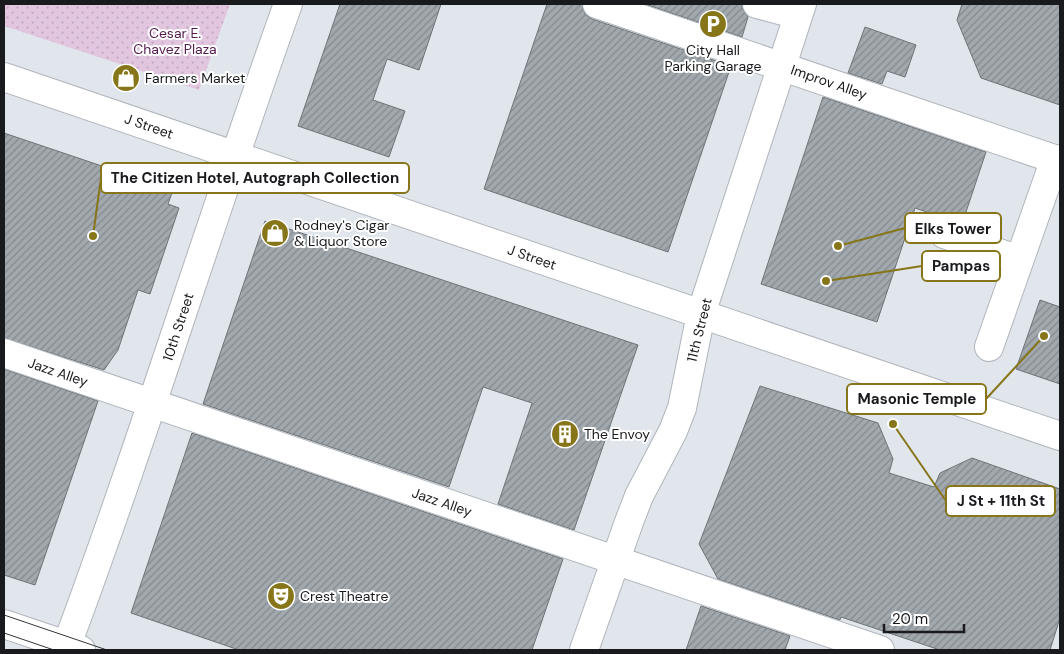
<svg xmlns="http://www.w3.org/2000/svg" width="1064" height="654" font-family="'DM Sans',sans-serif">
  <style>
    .park { fill: url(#park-dots) }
    .building { fill: url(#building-hatch); stroke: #6d7478 }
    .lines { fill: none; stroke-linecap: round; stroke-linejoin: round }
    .minor-casing { stroke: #b1b5bc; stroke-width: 30 }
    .major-casing { stroke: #b1b5bc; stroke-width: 30 }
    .minor { stroke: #fff; stroke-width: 28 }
    .major { stroke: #fff; stroke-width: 28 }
    .tram { stroke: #343639; stroke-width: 1 }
    .labels { text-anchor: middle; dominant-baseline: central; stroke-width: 4; stroke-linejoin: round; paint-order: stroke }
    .park-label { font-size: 14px; fill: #531d4f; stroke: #fff }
    .poi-label { font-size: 14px; fill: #191a1d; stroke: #fff; text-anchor: start }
    .street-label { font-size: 14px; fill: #191a1d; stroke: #fff }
    .leader { fill: none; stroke: #867619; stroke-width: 2 }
    .callout-dot { fill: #867619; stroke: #fff; stroke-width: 2 }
    .callout { fill: #fff; stroke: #867619; stroke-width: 2 }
    .callout-label { font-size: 15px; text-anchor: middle; font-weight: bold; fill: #191a1d }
  </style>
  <defs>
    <pattern id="park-dots" width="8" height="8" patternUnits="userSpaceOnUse" patternTransform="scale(1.25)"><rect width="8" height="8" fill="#e2c6df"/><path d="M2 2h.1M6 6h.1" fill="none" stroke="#c1aabf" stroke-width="1.8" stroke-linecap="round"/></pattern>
    <pattern id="building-hatch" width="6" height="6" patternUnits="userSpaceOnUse" patternTransform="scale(1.25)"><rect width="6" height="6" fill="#a2a9ae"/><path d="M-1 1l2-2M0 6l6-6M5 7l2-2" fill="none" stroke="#83898d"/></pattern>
  </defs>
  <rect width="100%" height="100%" fill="#e1e5ec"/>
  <path class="park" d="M4,4H230L199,90L4,26Z"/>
  <g class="building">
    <path d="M340,4H441L419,70L387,59L373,100L405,111L389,157L298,126Z"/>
    <path d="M547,4H582L585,14L592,19L731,66L668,252L484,189Z"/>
    <path d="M645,4H742V8L748,17L742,37Z"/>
    <path d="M962,4H1060V105L981,78L957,20Z"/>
    <path d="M865,27L916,45L905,77L887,71L882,84L848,73Z"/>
    <path d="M823,97L986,152L962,224L915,208L877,322L761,284Z"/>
    <path d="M4,133L173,190L168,204L179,208L150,294L138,290L118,350L104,370L4,338Z"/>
    <path d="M265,221L638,345L574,530L498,504L532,403L483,387L449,487L203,404Z"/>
    <path d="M1040,300L1060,307V384L1016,369Z"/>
    <path d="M4,369L98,401L35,585L4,575Z"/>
    <path d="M760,386L878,423L893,459L889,473L934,487L940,473L972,458L1060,489V618L1050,650H940L841,617L840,620L718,579L699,544Z"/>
    <path d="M192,433L563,559L532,650H239L131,613Z"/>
    <path d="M701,606L790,636L785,650H686Z"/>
  </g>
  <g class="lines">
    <g class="minor-casing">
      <g id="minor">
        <path d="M597,4L1060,161"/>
        <path d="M757,4L798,15"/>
        <path d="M944,234L1019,260"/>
        <path d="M989,347L1055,159"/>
        <path d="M4,353L880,650"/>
        <path d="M4,624L81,650"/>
        <path d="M65,650C145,436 211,218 288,4"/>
        <path d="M584,650L629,522L639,496L673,431L682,408L701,314L802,4"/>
      </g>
    </g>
    <g class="major-casing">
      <path id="major" d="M4,77L1060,436"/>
    </g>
    <use href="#minor" class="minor"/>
    <use href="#major" class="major"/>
    <g class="tram">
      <path d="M4,615L107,650"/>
      <path d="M4,633L54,650"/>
    </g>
  </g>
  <defs>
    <g id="parking-disc" transform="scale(1.4375)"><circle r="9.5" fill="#867619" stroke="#fff"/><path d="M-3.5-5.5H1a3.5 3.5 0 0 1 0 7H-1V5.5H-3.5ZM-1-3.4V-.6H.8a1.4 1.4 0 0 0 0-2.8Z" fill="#fff"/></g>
    <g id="shop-disc" transform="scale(1.4375)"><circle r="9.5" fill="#867619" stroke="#fff"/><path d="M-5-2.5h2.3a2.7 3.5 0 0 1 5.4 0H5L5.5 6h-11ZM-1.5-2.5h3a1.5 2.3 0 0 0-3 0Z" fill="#fff"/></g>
    <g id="building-disc" transform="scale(1.4375)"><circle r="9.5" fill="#867619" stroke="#fff"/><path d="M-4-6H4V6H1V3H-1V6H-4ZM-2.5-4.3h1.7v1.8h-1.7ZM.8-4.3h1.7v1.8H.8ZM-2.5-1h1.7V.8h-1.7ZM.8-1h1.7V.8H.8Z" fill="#fff"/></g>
    <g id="theatre-disc" transform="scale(1.4375)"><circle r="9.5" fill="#867619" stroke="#fff"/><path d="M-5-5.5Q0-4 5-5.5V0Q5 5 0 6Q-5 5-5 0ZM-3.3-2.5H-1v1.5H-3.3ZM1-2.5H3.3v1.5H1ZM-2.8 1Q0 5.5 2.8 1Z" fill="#fff"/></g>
  </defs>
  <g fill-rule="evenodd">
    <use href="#parking-disc" x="713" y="24"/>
    <use href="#shop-disc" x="126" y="78"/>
    <use href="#shop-disc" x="275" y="233"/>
    <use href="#building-disc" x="565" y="434"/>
    <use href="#theatre-disc" x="281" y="596"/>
  </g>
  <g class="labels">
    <g class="park-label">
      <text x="175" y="33">Cesar E.<tspan x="175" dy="16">Chavez Plaza</tspan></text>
    </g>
    <g class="poi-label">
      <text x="713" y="50" text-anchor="middle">City Hall<tspan x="713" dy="16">Parking Garage</tspan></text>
      <text x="145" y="78">Farmers Market</text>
      <text x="294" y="225">Rodney's Cigar<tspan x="294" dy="16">&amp; Liquor Store</tspan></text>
      <text x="584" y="434">The Envoy</text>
      <text x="300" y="596">Crest Theatre</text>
    </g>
    <g class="street-label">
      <text transform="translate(829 82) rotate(19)">Improv Alley</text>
      <text transform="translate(149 126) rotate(19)">J Street</text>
      <text transform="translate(532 257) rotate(19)">J Street</text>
      <text transform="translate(178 327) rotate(-72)">10th Street</text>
      <text transform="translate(699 330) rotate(-76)">11th Street</text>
      <text transform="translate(58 372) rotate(19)">Jazz Alley</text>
      <text transform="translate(442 502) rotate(19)">Jazz Alley</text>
    </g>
  </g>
  <path class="leader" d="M93 236L101 178M838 246L905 228M826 281L922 266M1044 336L986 399M893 424L946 501"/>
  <g class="callout-dot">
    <circle cx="93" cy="236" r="5"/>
    <circle cx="838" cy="246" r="5"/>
    <circle cx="826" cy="281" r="5"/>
    <circle cx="1044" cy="336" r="5"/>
    <circle cx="893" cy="424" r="5"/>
  </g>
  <g class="callout">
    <rect x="101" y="163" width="308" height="30" rx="5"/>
    <rect x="905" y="213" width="96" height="30" rx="5"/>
    <rect x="922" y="251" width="78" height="30" rx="5"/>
    <rect x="847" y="384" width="139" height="30" rx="5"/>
    <rect x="946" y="486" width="109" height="30" rx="5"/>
  </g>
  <g class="callout-label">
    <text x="255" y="183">The Citizen Hotel, Autograph Collection</text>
    <text x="953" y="234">Elks Tower</text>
    <text x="961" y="271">Pampas</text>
    <text x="917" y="404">Masonic Temple</text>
    <text x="1001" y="506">J St + 11th St</text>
  </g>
  <rect width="1064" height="654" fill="none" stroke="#191a1d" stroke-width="10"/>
  <path d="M884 624v8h80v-8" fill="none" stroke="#191a1d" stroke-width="2.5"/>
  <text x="892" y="624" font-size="15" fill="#191a1d" stroke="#ffffff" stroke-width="4" paint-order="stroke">20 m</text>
</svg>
